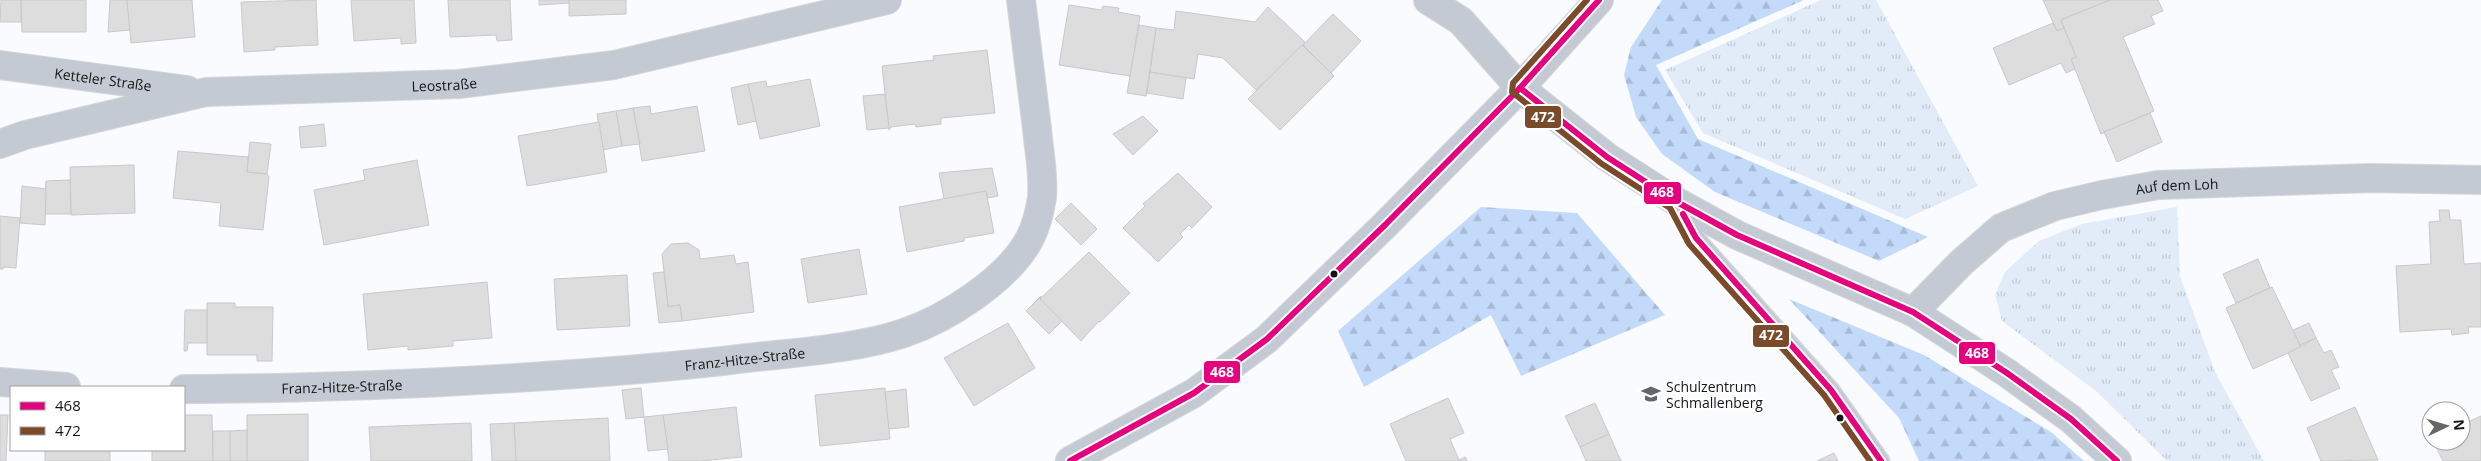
<svg xmlns="http://www.w3.org/2000/svg" width="2481" height="461" font-family="'Open Sans',sans-serif">
  <style>
    .grass { fill: url(#grass-tufts) }
    .forest { fill: url(#forest-firs) }
    .building { fill: #deddde; stroke: #c9c8ca }
    .lines { fill: none; stroke-linecap: round; stroke-linejoin: round }
    .service-casing { stroke: #d5d6d8; stroke-width: 19 }
    .minor-casing { stroke: #d5d6d8; stroke-width: 30 }
    .tertiary-casing { stroke: #d5d6d8; stroke-width: 30 }
    .service { stroke: #c3cad4; stroke-width: 16 }
    .minor { stroke: #c3cad4; stroke-width: 28 }
    .tertiary { stroke: #c3cad4; stroke-width: 28 }
    .bus-1-casing { stroke: #fff; stroke-width: 10 }
    .bus-2-casing { stroke: #fff; stroke-width: 10 }
    .bus-1 { stroke: #e5007d; stroke-width: 6 }
    .bus-2 { stroke: #7a4b2a; stroke-width: 6 }
    .bus-dot { fill: #141517; stroke: #fff; stroke-width: 2 }
    .labels { text-anchor: middle; dominant-baseline: central; stroke-width: 4.5; stroke-linejoin: round; paint-order: stroke }
    .street-label { font-size: 14px; fill: #141517; stroke: #fff }
    .poi-label { font-size: 14px; fill: #141517; stroke: #fff; text-anchor: start }
    .line-badge { stroke: #fff; stroke-width: 2 }
    .badge-label { font-size: 14px; text-anchor: middle; font-weight: bold; fill: #fff }
  </style>
  <defs>
    <pattern id="grass-tufts" width="24" height="20" patternUnits="userSpaceOnUse" patternTransform="scale(1.25)"><rect width="24" height="20" fill="#e2ebf8"/><path d="M3 7l-1-3M5 7V3M7 7l1-3M15 17l-1-3M17 17v-4M19 17l1-3" fill="none" stroke="#c1c9d4"/></pattern>
    <pattern id="forest-firs" width="22" height="20" patternUnits="userSpaceOnUse" patternTransform="scale(1.25)"><rect width="22" height="20" fill="#c4dafa"/><path d="M5 1l3.5 6h-7zM16 11l3.5 6h-7z" fill="#a8bad6"/></pattern>
  </defs>
  <rect width="100%" height="100%" fill="#f9fbfe"/>
  <g class="grass">
    <path d="M1821,0H1876L1978,186L1905,219L1703,133L1665,70Z"/>
    <path d="M2177,207L2180,276L2215,372L2264,461H2167L2096,391L2002,321L1995,295L2005,272L2039,241L2082,224Z"/>
  </g>
  <g class="forest">
    <path d="M1662,0H1804L1656,65L1698,139L1928,237L1879,261L1715,192L1662,154L1636,117L1624,75L1631,47Z"/>
    <path d="M1481,207L1577,213L1665,315L1521,376L1491,315L1364,387L1338,331Z"/>
    <path d="M1789,299L1924,355L2051,432L2084,461H1919L1899,418Z"/>
  </g>
  <g class="building">
    <path d="M1,0H21V22H0Z"/>
    <path d="M21,0H86V32H22Z"/>
    <path d="M110,0H127L130,30L108,32Z"/>
    <path d="M127,0H192L195,37L131,43Z"/>
    <path d="M316,0L318,45L275,47V50L244,52L241,2Z"/>
    <path d="M351,0H414L416,43L401,44V38L354,41Z"/>
    <path d="M448,0H510L512,40L497,41L496,35L450,37Z"/>
    <path d="M539,0H569V3L539,5Z"/>
    <path d="M569,0H626V14L569,16Z"/>
    <path d="M2043,0H2110L2061,20L2064,28L2057,31Z"/>
    <path d="M2110,0H2158L2163,11L2151,16L2155,24L2123,37L2154,111L2101,134L2071,59L2076,57L2061,20Z"/>
    <path d="M1069,5L1102,10L1103,6L1119,8L1118,12L1140,16L1130,76L1059,65Z"/>
    <path d="M1268,7L1306,43L1256,90L1223,58L1198,54L1194,79L1150,72L1156,28L1174,30L1176,11L1255,22Z"/>
    <path d="M1333,14L1361,41L1331,73L1303,45Z"/>
    <path d="M2053,23L2057,31L2064,28L2076,57L2071,59L2075,69L2066,73L2061,63L2009,85L1993,48Z"/>
    <path d="M1139,25L1156,28L1146,96L1127,93Z"/>
    <path d="M1302,45L1334,76L1280,130L1248,99Z"/>
    <path d="M987,50L995,113L941,118V124L916,127L915,124L891,127L889,130L882,66L934,60L933,56Z"/>
    <path d="M1150,72L1186,78L1183,99L1147,93Z"/>
    <path d="M810,79L820,126L760,139L748,84L766,81L767,87Z"/>
    <path d="M748,84L756,121L738,125L731,88Z"/>
    <path d="M885,94L889,128L867,130L863,96Z"/>
    <path d="M650,106L651,114L697,106L705,151L642,161L633,108Z"/>
    <path d="M633,108L640,144L622,146L616,111Z"/>
    <path d="M616,111L622,146L603,150L597,114Z"/>
    <path d="M2150,113L2162,142L2117,162L2104,132Z"/>
    <path d="M1143,116L1158,131L1133,155L1113,134Z"/>
    <path d="M599,122L607,172L527,186L518,136Z"/>
    <path d="M324,124L326,146L301,148L299,127Z"/>
    <path d="M250,142L271,144L267,174L247,172Z"/>
    <path d="M178,151L248,157L247,172L267,174L269,177L263,230L219,226L221,203L173,198Z"/>
    <path d="M417,160L429,225L324,245L314,190L365,180L363,170Z"/>
    <path d="M134,165L135,213L71,215L70,167Z"/>
    <path d="M992,168L998,196L988,198L986,191L944,199L939,173Z"/>
    <path d="M1178,173L1212,207L1192,228L1189,225L1180,234L1183,237L1158,262L1123,228L1145,206L1143,204Z"/>
    <path d="M70,180L71,214H44L46,181Z"/>
    <path d="M22,186L46,189L45,225L20,223Z"/>
    <path d="M986,191L994,233L964,238V241L907,252L899,207Z"/>
    <path d="M1071,203L1097,229L1081,245L1055,219Z"/>
    <path d="M2439,210H2449L2450,220H2461L2464,264L2481,263V327H2468L2469,333L2452,335L2451,329L2400,332L2396,266L2431,264L2429,222L2440,221Z"/>
    <path d="M0,216L20,218L16,268L4,267L3,269H0Z"/>
    <path d="M688,243L699,250L700,259L734,255L736,264L748,262L754,312L682,321L680,305L668,307L662,254L671,244Z"/>
    <path d="M859,249L867,294L808,303L801,259Z"/>
    <path d="M1089,252L1130,293L1100,322L1099,321L1081,341L1040,299Z"/>
    <path d="M2258,259L2270,288L2236,303L2223,274Z"/>
    <path d="M664,272L668,307L680,305L682,321L659,323L653,273Z"/>
    <path d="M627,275L630,326L557,330L554,279Z"/>
    <path d="M487,282L492,338L453,341V346L408,350V346L368,350L363,294Z"/>
    <path d="M2272,287L2301,347L2253,369L2226,308Z"/>
    <path d="M1041,296L1040,299L1062,321L1049,334L1026,311Z"/>
    <path d="M207,303H235V307H273L272,361H257V355H207Z"/>
    <path d="M185,310H207V343H188L187,351H184Z"/>
    <path d="M1008,323L1035,368L974,406L944,358Z"/>
    <path d="M2309,323L2316,338L2300,345L2293,330Z"/>
    <path d="M2316,338L2324,353L2331,350L2339,367L2331,370L2340,388L2311,401L2288,353Z"/>
    <path d="M641,388L644,417L626,419L622,390Z"/>
    <path d="M885,388L890,439L820,446L815,395Z"/>
    <path d="M906,389L909,427L889,429L885,392Z"/>
    <path d="M1448,398L1464,433L1450,439L1459,460L1465,457L1467,461H1406L1390,424Z"/>
    <path d="M1595,403L1609,434L1580,447L1565,416Z"/>
    <path d="M736,407L742,457L701,461H669L663,415Z"/>
    <path d="M2355,407L2378,460L2321,461L2307,428Z"/>
    <path d="M308,414V461H247V415Z"/>
    <path d="M0,415H8L6,461H0Z"/>
    <path d="M184,415H212L213,461H152V450H184Z"/>
    <path d="M663,415L668,449L648,451L644,417Z"/>
    <path d="M2481,416V461H2443L2433,441H2461V425Z"/>
    <path d="M608,418L610,461H516L514,423Z"/>
    <path d="M471,423L472,461H371L369,427Z"/>
    <path d="M514,423L516,461H492L490,424Z"/>
    <path d="M247,430V461H230V431Z"/>
    <rect x="213" y="431" width="17" height="30"/>
    <path d="M1609,434L1621,461H1586L1580,447Z"/>
    <rect x="45" y="450" width="65" height="11"/>
    <path d="M1834,453L1838,461H1817Z"/>
  </g>
  <g class="lines">
    <g class="service-casing">
      <path id="service" d="M1678,204L1696,238L1831,390L1881,461"/>
    </g>
    <g class="minor-casing">
      <g id="minor">
        <path d="M1428,0L1461,21L1520,88L1607,157L1677,202L1737,235L1913,312L2007,373L2071,419L2117,461"/>
        <path id="s1" d="M0,65L187,90"/>
        <path id="s2" d="M0,144L25,135L206,92L459,84L614,65L887,0"/>
        <path id="s3" d="M1913,312L1962,262L2001,228L2055,206L2102,195L2158,185L2372,178L2481,180"/>
        <path d="M0,382L66,387"/>
        <path id="s4" d="M184,389C270,389 357,386 444,382C540,377 635,371 731,360C784,353 854,350 904,333C946,319 1007,280 1029,240C1036,227 1040,211 1042,197C1044,175 1039,151 1037,129C1032,86 1026,43 1021,0"/>
      </g>
    </g>
    <g class="tertiary-casing">
      <path id="tertiary" d="M1070,461L1194,393L1267,339L1385,225L1520,88L1599,0"/>
    </g>
    <use href="#service" class="service"/>
    <use href="#minor" class="minor"/>
    <use href="#tertiary" class="tertiary"/>
    <g class="bus-1-casing">
      <g id="bus-1">
        <path d="M1520,88L1607,157L1677,202L1737,235L1913,312L2007,373L2071,419L2117,461"/>
        <path d="M1683,214L1696,238L1831,390L1881,461"/>
        <path d="M1070,461L1194,393L1267,339L1385,225L1520,88L1599,0"/>
      </g>
    </g>
    <g class="bus-2-casing">
      <path id="bus-2" d="M1587,0L1513,83L1512,92L1602,164L1670,208L1689,244L1824,395L1870,461"/>
    </g>
    <use href="#bus-1" class="bus-1"/>
    <use href="#bus-2" class="bus-2"/>
  </g>
  <defs>
    <g id="school-bare" transform="scale(1.5)"><path d="M0-5L7-2L0 1L-7-2ZM-4 1L0 2.5L4 1V4Q0 6-4 4Z" fill="#646668" stroke="#fff" stroke-width="2.5" paint-order="stroke"/></g>
  </defs>
  <g fill-rule="evenodd">
    <use href="#school-bare" x="1651" y="394"/>
  </g>
  <g class="bus-dot">
    <circle cx="1334" cy="274" r="4.5"/>
    <circle cx="1840" cy="418" r="4.5"/>
  </g>
  <g class="labels">
    <g class="street-label">
      <text stroke="none"><textPath href="#s1" startOffset="104">Ketteler Straße</textPath></text>
      <text stroke="none"><textPath href="#s2" startOffset="451">Leostraße</textPath></text>
      <text stroke="none"><textPath href="#s3" startOffset="304">Auf dem Loh</textPath></text>
      <text stroke="none"><textPath href="#s4" startOffset="562">Franz-Hitze-Straße</textPath></text>
      <text stroke="none"><textPath href="#s4" startOffset="158">Franz-Hitze-Straße</textPath></text>
    </g>
    <g class="poi-label">
      <text x="1666" y="386">Schulzentrum<tspan x="1666" dy="16">Schmallenberg</tspan></text>
    </g>
  </g>
  <g class="line-badge">
    <rect x="1524" y="105" width="38" height="24" rx="5" fill="#7a4b2a"/>
    <rect x="1643" y="181" width="39" height="24" rx="5" fill="#e5007d"/>
    <rect x="1752" y="324" width="38" height="24" rx="5" fill="#7a4b2a"/>
    <rect x="1958" y="341" width="38" height="24" rx="5" fill="#e5007d"/>
    <rect x="1203" y="360" width="38" height="24" rx="5" fill="#e5007d"/>
  </g>
  <g class="badge-label">
    <text x="1543" y="122">472</text>
    <text x="1662" y="197">468</text>
    <text x="1771" y="340">472</text>
    <text x="1977" y="358">468</text>
    <text x="1222" y="377">468</text>
  </g>
  <rect x="10" y="386" width="175" height="65" fill="#ffffff" stroke="#a1a1a2"/>
  <rect x="20" y="402" width="25" height="8" fill="#e5007d" stroke="#a1a1a2"/>
  <text x="55" y="411" font-size="15" fill="#141517">468</text>
  <rect x="20" y="427" width="25" height="8" fill="#7a4b2a" stroke="#a1a1a2"/>
  <text x="55" y="436" font-size="15" fill="#141517">472</text>
  <g transform="translate(2446 426) rotate(85)"><circle r="24" fill="#ffffff" stroke="#a1a1a2"/>
  <path d="M0-4L9 19L0 12L-9 19Z" fill="#646668"/>
  <text y="-8" font-size="14" font-weight="bold" text-anchor="middle" fill="#141517">N</text>
  </g>
</svg>
